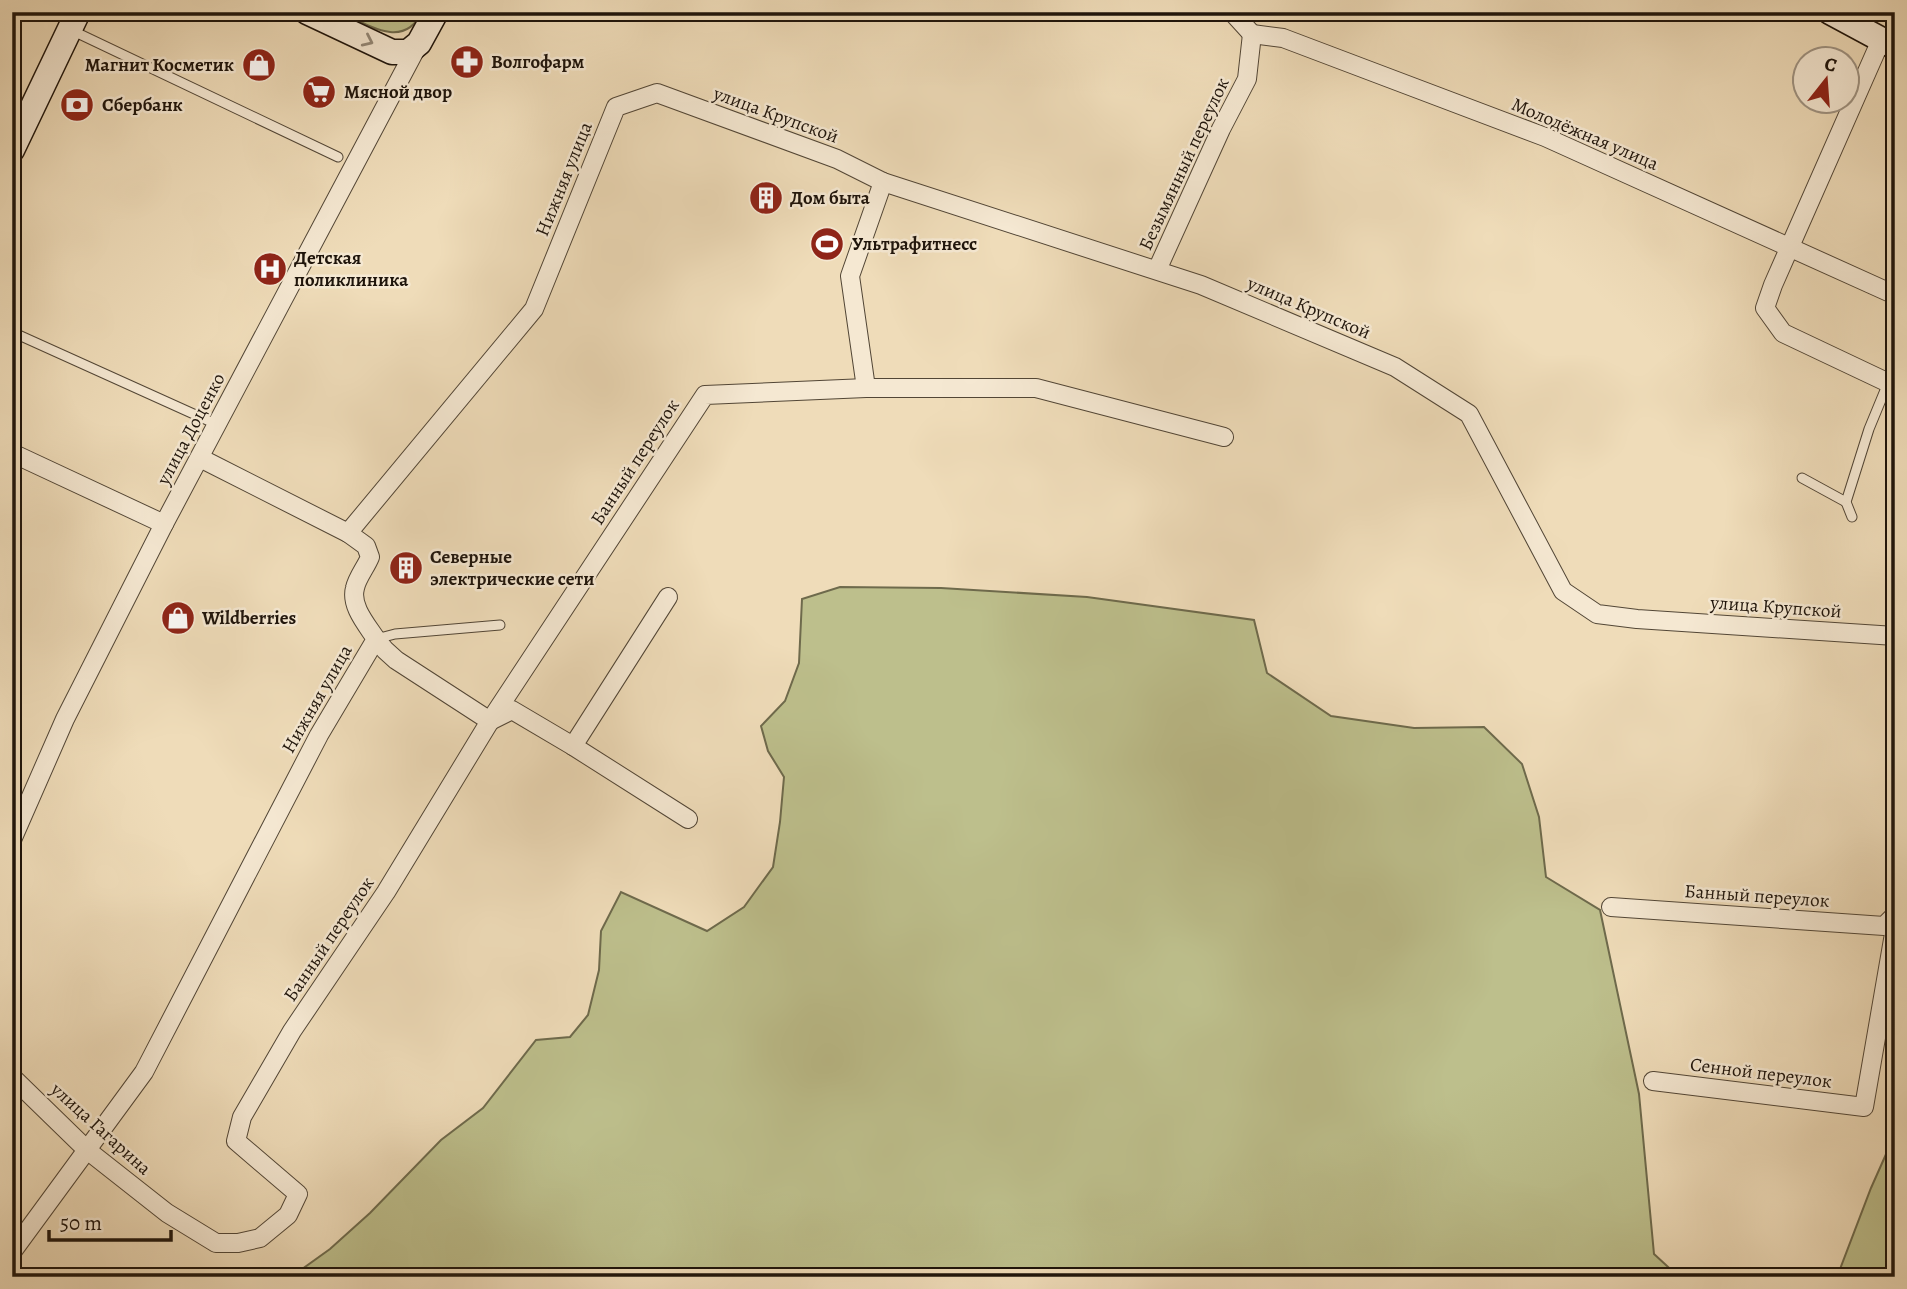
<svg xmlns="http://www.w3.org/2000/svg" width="1907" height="1289" font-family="Alegreya,serif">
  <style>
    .green { fill: #bdbf8c; stroke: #6e6a4c; stroke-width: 2 }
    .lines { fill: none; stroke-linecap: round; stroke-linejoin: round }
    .lane-casing { stroke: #524636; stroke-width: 11 }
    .street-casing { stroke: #524636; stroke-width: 20 }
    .secondary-casing { stroke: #1e140b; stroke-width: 27 }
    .lane { stroke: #f5e8d2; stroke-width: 9 }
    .street { stroke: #f5e8d2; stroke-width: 18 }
    .secondary { stroke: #f5e8d2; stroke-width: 24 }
    .oneway { stroke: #948978 }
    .labels { text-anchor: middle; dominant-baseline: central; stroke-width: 5; stroke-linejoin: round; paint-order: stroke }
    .poi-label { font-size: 19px; font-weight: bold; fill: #1e140b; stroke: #f5e8d2; text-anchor: start }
    .street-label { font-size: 19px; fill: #1e140b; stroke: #f5e8d2 }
  </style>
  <rect width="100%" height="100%" fill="#efdcb9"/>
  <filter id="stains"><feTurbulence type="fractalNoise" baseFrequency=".00286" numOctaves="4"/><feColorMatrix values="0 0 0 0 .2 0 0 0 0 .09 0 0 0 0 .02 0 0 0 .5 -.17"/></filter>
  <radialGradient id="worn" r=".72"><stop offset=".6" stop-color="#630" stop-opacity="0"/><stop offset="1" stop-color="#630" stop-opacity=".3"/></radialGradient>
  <g class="green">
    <path d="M341,12H422C404,50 368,25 341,12Z"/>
    <path d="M840,587L941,588L1087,597L1254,620L1267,673L1331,716L1414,728L1484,727L1522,764L1539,817L1546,877L1600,910L1639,1094L1654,1254L1679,1277H291L330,1249L370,1213L441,1140L483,1108L536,1040L570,1037L588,1015L599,970L601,931L621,892L707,931L744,907L773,867L780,822L784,777L768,751L761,726L785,701L799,663L802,599Z"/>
    <path d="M1895,1134V1277H1776L1840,1269L1871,1188Z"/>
  </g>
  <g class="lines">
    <g class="lane-casing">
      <g id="lane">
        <path d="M71,30L338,157"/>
        <path d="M12,332L218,425"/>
        <path d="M1802,478L1846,502"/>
        <path d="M1852,517L1846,502L1869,429L1888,383"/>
        <path d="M376,639L395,634L500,625"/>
      </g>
    </g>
    <g class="street-casing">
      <g id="street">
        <path d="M1232,12L1252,34"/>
        <path d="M1252,34L1283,38L1545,137L1895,295"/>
        <path d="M1881,40L1773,285L1765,308L1783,333L1895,386"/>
        <path d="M1157,270L1221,129L1247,79L1252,34"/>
        <path d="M866,388L850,276L883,182"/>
        <path d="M12,453L164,524"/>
        <path d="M200,458L348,533"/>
        <path d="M376,639L385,650L396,660L490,721L512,710L573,746L688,819"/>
        <path d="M573,746L668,597"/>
        <path d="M12,840L65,719L164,524L419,43"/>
        <path d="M1611,907L1884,926L1895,915"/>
        <path d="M12,1077L87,1150L167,1213L216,1243H238L260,1238L288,1215L298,1194L236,1141L242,1117L292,1031L386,892L490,721L705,395L866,388H1036L1224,437"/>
        <path d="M1653,1081L1864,1107L1895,928"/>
        <path d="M12,1252L144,1072L319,735L376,639C367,625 350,606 355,588C357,578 366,567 370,557L366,546L348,533L534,309L616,107L657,93L837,159L883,182L1201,285L1395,367L1469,414L1563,591L1597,614L1637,619L1895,636"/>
      </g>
    </g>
    <g class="secondary-casing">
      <g id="secondary">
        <path d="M307,12L392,52H408L419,43L436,12"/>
        <path d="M1830,12L1895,47"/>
        <path d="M12,150L78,12"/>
      </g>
    </g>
    <use href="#lane" class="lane"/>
    <use href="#street" class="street"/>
    <use href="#secondary" class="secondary"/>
  </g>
  <defs><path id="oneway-chevron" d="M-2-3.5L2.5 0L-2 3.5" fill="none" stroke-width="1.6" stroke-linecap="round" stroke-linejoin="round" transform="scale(1.75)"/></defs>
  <use class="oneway" href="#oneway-chevron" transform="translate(368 41) rotate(25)"/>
  <defs>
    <g id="pharmacy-disc" transform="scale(1.75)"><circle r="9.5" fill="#8f2418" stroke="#f5e8d2"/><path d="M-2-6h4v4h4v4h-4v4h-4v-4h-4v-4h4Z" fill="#fff"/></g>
    <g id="shop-disc" transform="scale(1.75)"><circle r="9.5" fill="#8f2418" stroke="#f5e8d2"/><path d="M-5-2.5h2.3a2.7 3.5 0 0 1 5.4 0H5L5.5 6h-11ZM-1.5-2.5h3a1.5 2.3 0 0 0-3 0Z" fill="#fff"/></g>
    <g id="supermarket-disc" transform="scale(1.75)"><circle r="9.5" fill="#8f2418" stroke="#f5e8d2"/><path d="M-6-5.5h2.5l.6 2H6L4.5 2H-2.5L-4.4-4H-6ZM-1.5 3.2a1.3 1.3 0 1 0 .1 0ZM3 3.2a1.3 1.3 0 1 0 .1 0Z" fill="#fff"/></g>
    <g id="bank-disc" transform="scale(1.75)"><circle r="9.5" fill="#8f2418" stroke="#f5e8d2"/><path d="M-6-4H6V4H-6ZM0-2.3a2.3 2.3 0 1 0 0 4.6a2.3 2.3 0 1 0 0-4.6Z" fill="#fff"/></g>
    <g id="building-disc" transform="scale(1.75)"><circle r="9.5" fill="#8f2418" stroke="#f5e8d2"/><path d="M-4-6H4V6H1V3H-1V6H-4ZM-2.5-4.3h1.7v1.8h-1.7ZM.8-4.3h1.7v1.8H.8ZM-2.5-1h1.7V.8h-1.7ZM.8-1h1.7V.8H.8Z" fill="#fff"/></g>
    <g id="stadium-disc" transform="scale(1.75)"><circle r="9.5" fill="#8f2418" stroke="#f5e8d2"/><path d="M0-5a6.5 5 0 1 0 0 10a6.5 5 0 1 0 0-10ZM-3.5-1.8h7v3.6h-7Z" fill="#fff"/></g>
    <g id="hospital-disc" transform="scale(1.75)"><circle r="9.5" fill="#8f2418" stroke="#f5e8d2"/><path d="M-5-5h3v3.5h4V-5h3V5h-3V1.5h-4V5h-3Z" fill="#fff"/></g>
  </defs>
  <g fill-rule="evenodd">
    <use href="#pharmacy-disc" x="467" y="62"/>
    <use href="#shop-disc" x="259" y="65"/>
    <use href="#supermarket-disc" x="319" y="92"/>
    <use href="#bank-disc" x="77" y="105"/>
    <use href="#building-disc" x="766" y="198"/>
    <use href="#stadium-disc" x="827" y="244"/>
    <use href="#hospital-disc" x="270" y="269"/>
    <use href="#building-disc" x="406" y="568"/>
    <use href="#shop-disc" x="178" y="618"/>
  </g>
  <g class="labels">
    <g class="poi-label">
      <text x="491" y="62">Волгофарм</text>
      <text x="234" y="65" text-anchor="end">Магнит Косметик</text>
      <text x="344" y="92">Мясной двор</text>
      <text x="102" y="105">Сбербанк</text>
      <text x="790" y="198">Дом быта</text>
      <text x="852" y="244">Ультрафитнесс</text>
      <text x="294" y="258">Детская<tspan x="294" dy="22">поликлиника</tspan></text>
      <text x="430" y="557">Северные<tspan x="430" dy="22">электрические сети</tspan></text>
      <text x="202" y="618">Wildberries</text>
    </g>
    <g class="street-label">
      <text transform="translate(776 115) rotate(20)">улица Крупской</text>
      <text transform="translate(1585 134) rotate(23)">Молодёжная улица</text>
      <text transform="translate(1184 164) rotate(-65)">Безымянный переулок</text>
      <text transform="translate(564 179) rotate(-68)">Нижняя улица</text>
      <text transform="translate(1309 308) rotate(23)">улица Крупской</text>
      <text transform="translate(191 429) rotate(-62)">улица Доценко</text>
      <text transform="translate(635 462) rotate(-57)">Банный переулок</text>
      <text transform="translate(1776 607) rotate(4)">улица Крупской</text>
      <text transform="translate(317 699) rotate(-60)">Нижняя улица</text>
      <text transform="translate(1757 896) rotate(4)">Банный переулок</text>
      <text transform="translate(329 939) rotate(-56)">Банный переулок</text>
      <text transform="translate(1761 1073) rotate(7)">Сенной переулок</text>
      <text transform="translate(101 1129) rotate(42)">улица Гагарина</text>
    </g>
  </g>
  <rect width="1907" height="1289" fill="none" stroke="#efdcb9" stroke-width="42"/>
  <rect x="14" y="14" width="1879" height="1261" fill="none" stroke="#1e140b" stroke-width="3.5"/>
  <rect x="21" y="21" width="1865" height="1247" fill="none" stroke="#1e140b" stroke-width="2"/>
  <g transform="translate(1826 80) rotate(17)"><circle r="33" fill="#f5e8d2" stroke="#9f9382" stroke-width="2"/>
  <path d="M0-5L12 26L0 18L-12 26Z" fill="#8f2418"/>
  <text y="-10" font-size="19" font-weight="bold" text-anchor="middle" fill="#1e140b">С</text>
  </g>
  <path d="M49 1230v10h122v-10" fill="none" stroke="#1e140b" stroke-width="3.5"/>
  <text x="60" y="1230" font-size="21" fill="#1e140b" stroke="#f5e8d2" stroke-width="5" paint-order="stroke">50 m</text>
  <rect width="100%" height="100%" filter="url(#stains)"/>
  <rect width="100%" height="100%" fill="url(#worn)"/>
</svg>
